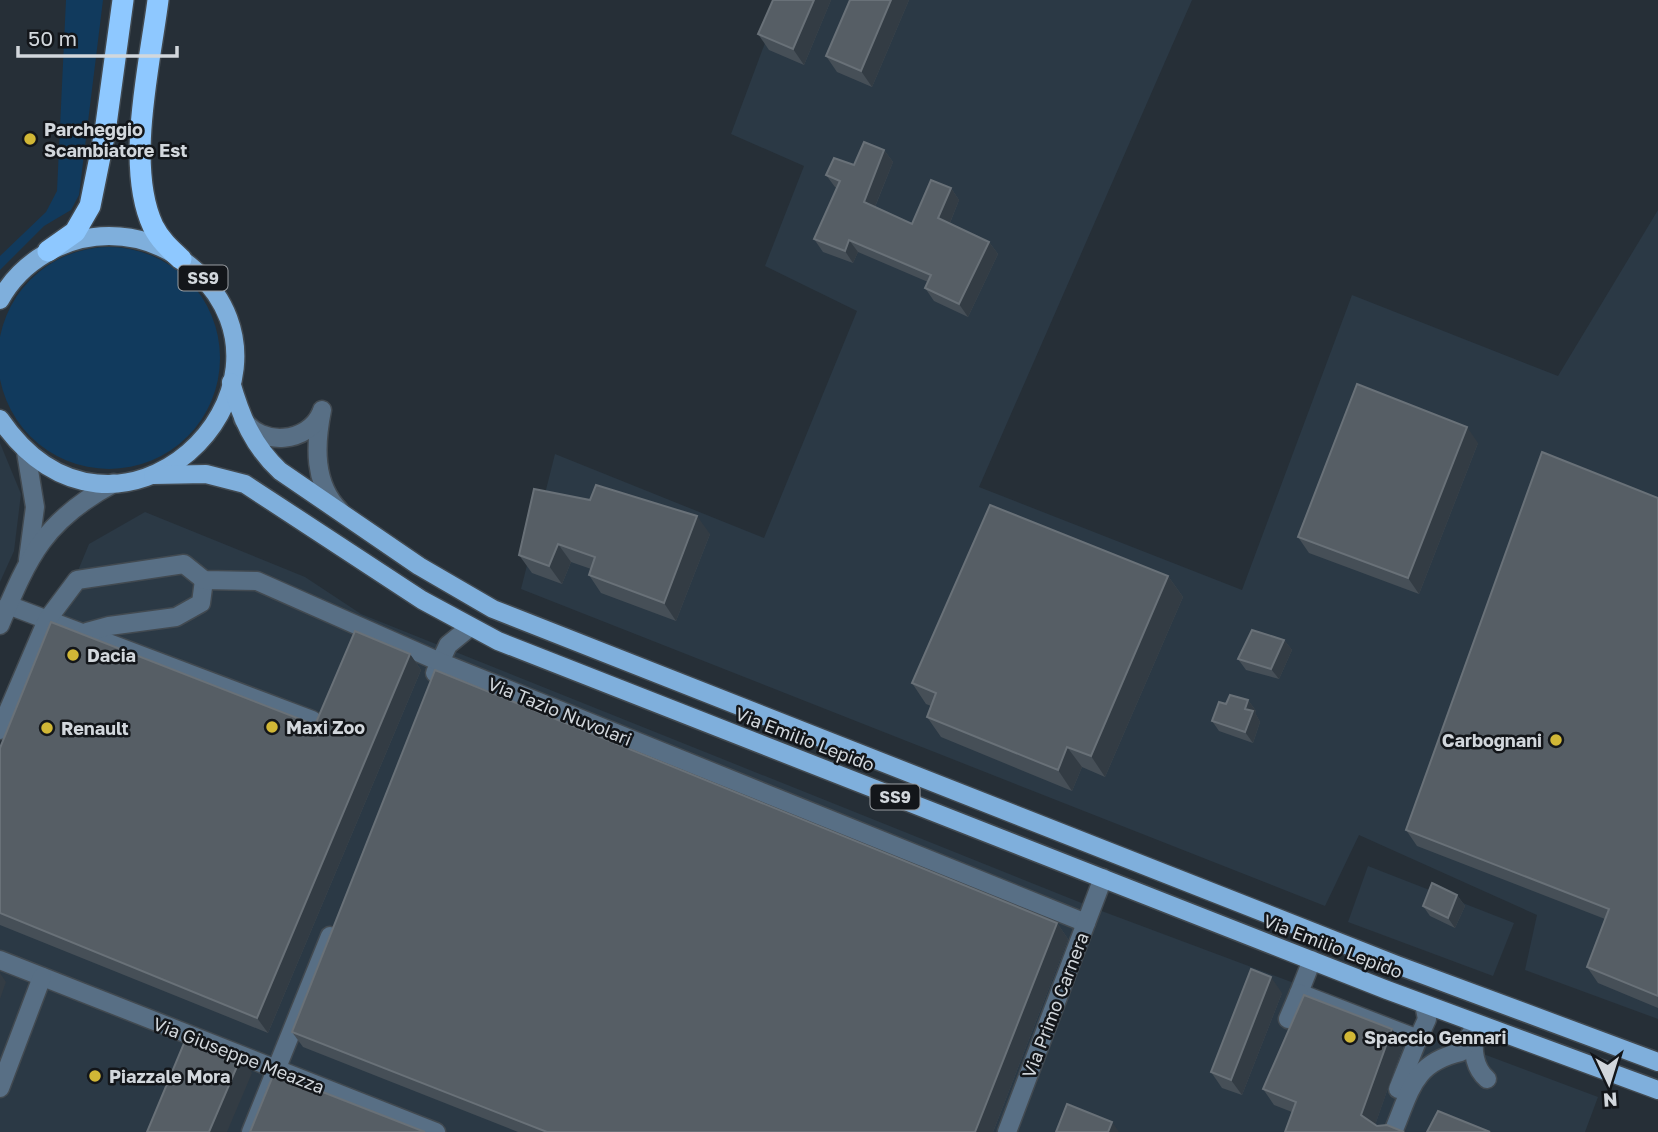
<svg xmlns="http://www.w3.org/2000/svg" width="1658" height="1132" font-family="'Golos Text',sans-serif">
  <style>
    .built { fill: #2b3945 }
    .green { fill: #113a5d }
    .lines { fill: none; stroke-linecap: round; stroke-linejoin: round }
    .minor-casing { stroke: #424a51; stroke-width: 21 }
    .major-casing { stroke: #424a51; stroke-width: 21 }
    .highway-casing { stroke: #424a51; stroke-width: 24 }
    .minor { stroke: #586f85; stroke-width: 18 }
    .major { stroke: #7fafdc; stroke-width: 18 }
    .highway { stroke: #8ec8ff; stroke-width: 21 }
    .wall { fill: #464f57 }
    .shaded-wall { fill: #333c44 }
    .building { fill: #565e65; stroke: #697178; stroke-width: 2 }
    .poi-dot { fill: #d1b736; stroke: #13161a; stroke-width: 2.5 }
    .labels { text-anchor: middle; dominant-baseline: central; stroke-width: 5; stroke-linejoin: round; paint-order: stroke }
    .shield { fill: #13161a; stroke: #999da2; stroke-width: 2 }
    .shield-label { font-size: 16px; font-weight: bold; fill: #d2d7dc }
    .poi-label { font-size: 18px; font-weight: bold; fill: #d2d7dc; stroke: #13161a; text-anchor: start }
    .street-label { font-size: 18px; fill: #d2d7dc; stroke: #13161a }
  </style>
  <rect width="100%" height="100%" fill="#262f37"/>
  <g class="built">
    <path d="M781,0H1192L979,487L1242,590L1352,295L1558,376L1658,210V1019L1525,970L1537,915L1359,835L1325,906L521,589L555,454L764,538L857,311L765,266L804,166L731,134Z"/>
    <path d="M0,443L21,494L14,551L0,582Z"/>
    <path d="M145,512L305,577L361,614L1099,910L1598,1097L1585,1132H0V759L89,544Z"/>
    <path d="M1368,866L1514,923L1493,976L1348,922Z"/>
  </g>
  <g class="green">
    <path d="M66,0H103L79,195L71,210L44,226L0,270V256L46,212L57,191Z"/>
    <circle cx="109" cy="358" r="111"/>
  </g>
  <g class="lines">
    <g class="minor-casing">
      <g id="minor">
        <path d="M322,410C315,445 313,484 340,511"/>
        <path d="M243,419C261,447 308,443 321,413"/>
        <path d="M26,452L35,507L28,560"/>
        <path d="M8,605L312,720"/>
        <path d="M0,625C29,555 45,520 114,483"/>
        <path d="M87,632L109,626L176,617L201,603L204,580"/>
        <path d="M435,673L448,645L470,627"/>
        <path d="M0,730L47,620L77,580L184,564L204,580L257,581L440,662L1086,923"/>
        <path d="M0,960L436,1132"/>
        <path d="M1312,960L1299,993L1418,1039L1427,1019L1424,1004"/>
        <path d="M1288,1019L1299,993"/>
        <path d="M1475,1030C1472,1049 1473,1067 1487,1079"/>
        <path d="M0,1088L42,977"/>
        <path d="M1398,1089L1418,1039"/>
        <path d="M251,1132L330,936"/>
        <path d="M1007,1132L1103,878"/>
        <path d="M1393,1132C1411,1090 1413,1063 1461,1052L1476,1024"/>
      </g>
    </g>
    <g class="major-casing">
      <g id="major">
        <path d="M0,300C21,261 65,236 109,236C142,236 172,249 196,271C322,390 115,587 0,419"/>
        <path d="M231,382C241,417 253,446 280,471L419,566L493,609L1397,965L1658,1062"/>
        <path d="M153,475L206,474L245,484L422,600L498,641L1387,990L1658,1090"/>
      </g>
    </g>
    <g class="highway-casing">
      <g id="highway">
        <path d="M158,0C150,64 125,166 153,226C160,240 170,249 181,259"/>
        <path d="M48,251L75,232L90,206L105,132L123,0"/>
      </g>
    </g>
    <use href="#minor" class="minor"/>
    <use href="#major" class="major"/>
    <use href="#highway" class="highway"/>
  </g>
  <g class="wall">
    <path d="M773,0H831L804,65L769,50L758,34Z"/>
    <path d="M850,0H909L872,87L837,72L826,56Z"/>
    <path d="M884,150L893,162L875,207L912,224L951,188L959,200L950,223L989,242L998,254L968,317L934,301L925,288L928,282L858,252L853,263L823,252L814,239L837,188L835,187L826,175L854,165Z"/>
    <path d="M1478,443L1419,594L1309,553L1298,537Z"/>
    <path d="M534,489L710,534L676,621L601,593L589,575L591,569L571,562L562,584L532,573L519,555Z"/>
    <path d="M1658,498V1008L1598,983L1587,967L1605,919L1417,846L1406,830Z"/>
    <path d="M1168,576L1183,597L1105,777L1082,767L1072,791L941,737L927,717L931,706L926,704L912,683Z"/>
    <path d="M1284,640L1292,650L1279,679L1246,670L1238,659Z"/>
    <path d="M410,654L421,670L268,1033L0,925V748L315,725Z"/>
    <path d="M1248,700L1256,711L1255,713L1260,722L1253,743L1219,731L1212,721L1226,704Z"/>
    <path d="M1457,895L1465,906L1455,928L1430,916L1423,906Z"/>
    <path d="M1057,923L1068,939L993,1132H518L303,1047L292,1032Z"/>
    <path d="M1282,993L1242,1095L1222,1088L1211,1072Z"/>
    <path d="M1392,1029L1403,1045L1375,1125L1377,1126L1292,1112L1274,1105L1263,1089Z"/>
  </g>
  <g class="shaded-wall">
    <path d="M814,0H831L804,65L793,49Z"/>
    <path d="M891,0H909L872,87L861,71Z"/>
    <path d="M884,150L893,162L872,214L864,202Z"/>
    <path d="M951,188L959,200L947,230L938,218Z"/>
    <path d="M849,240L858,252L853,263L845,251Z"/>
    <path d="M989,242L998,254L968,317L959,304Z"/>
    <path d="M1467,427L1478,443L1419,594L1408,578Z"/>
    <path d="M697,516L710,534L676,621L664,603Z"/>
    <path d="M558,544L571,562L562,584L549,566Z"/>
    <path d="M1168,576L1183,597L1105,777L1091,756Z"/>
    <path d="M1284,640L1292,650L1279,679L1271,669Z"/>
    <path d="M410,654L421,670L268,1033L257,1018Z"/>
    <path d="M1248,700L1256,711L1255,713L1260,722L1253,743L1245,732V709Z"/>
    <path d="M1067,747L1082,767L1072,791L1058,770Z"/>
    <path d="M1457,895L1465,906L1455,928L1448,918Z"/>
    <path d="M1057,923L1068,939L993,1132H975Z"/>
    <path d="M0,973L6,982L0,999Z"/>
    <path d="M1271,977L1282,993L1242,1095L1231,1080Z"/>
    <path d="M1392,1029L1403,1045L1373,1131L1361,1115Z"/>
    <path d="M241,1057L252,1073L227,1132H209Z"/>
    <path d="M1112,1122L1119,1132H1108Z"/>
  </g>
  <g class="building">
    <path d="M773,0H814L793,49L758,34Z"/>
    <path d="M850,0H891L861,71L826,56Z"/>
    <path d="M864,142L884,150L864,202L912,224L931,180L951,188L938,218L989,242L959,304L925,288L931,275L849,240L845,251L814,239L840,181L826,175L834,158L854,165Z"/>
    <path d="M1357,384L1467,427L1408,578L1298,537Z"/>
    <path d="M1542,452L1658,498V996L1587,967L1609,909L1406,830Z"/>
    <path d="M596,485L697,516L664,603L589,575L595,557L558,544L549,566L519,555L534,489L590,500Z"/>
    <path d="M990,505L1168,576L1091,756L1067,747L1058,770L927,717L936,693L912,683Z"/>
    <path d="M51,622L315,725L355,631L410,654L257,1018L0,913V748Z"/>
    <path d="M1252,630L1284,640L1271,669L1238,659Z"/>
    <path d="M435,670L1057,923L975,1132H547L292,1032Z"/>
    <path d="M1230,695L1248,700L1245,709L1253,711L1245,732L1212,721L1219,702L1226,704Z"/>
    <path d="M1432,883L1457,895L1448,918L1423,906Z"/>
    <path d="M1251,969L1271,977L1231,1080L1211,1072Z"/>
    <path d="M1304,995L1392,1029L1361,1115L1377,1126L1387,1125L1404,1132H1285L1296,1102L1263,1089Z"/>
    <path d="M187,1036L241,1057L209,1132H147Z"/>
    <path d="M274,1073L425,1132H250Z"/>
    <path d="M1067,1104L1112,1122L1108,1132H1056Z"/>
    <path d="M1438,1111L1490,1132H1427Z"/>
  </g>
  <g class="poi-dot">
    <circle cx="30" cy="139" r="7"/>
    <circle cx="73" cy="655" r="7"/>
    <circle cx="272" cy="727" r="7"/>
    <circle cx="47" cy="728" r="7"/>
    <circle cx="1556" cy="740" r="7"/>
    <circle cx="1350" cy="1037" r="7"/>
    <circle cx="95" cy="1076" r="7"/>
  </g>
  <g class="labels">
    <g class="shield">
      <rect x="178.5" y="265.5" width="49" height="25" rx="5"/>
      <rect x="870.5" y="784.5" width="49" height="25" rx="5"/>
    </g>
    <g class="shield-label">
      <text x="203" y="278">SS9</text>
      <text x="895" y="797">SS9</text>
    </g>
    <g class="poi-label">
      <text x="44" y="129">Parcheggio<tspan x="44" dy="21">Scambiatore Est</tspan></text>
      <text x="87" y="655">Dacia</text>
      <text x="286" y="727">Maxi Zoo</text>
      <text x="61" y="728">Renault</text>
      <text x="1542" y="740" text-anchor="end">Carbognani</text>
      <text x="1364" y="1037">Spaccio Gennari</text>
      <text x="109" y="1076">Piazzale Mora</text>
    </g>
    <g class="street-label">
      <text transform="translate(560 711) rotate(22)">Via Tazio Nuvolari</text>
      <text transform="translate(805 739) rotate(21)">Via Emilio Lepido</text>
      <text transform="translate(1333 946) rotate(21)">Via Emilio Lepido</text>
      <text transform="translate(1055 1005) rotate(-69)">Via Primo Carnera</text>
      <text transform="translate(239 1055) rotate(21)">Via Giuseppe Meazza</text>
    </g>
  </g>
  <g transform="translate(1609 1083) rotate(176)" stroke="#13161a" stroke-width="5" paint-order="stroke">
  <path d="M0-5L12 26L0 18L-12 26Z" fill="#d2d7dc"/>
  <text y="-10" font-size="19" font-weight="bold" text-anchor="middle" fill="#d2d7dc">N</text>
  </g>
  <path d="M18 46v10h159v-10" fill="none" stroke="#d2d7dc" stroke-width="3.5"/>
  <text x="28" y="46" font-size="21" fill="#d2d7dc" stroke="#13161a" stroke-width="5" paint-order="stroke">50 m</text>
</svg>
